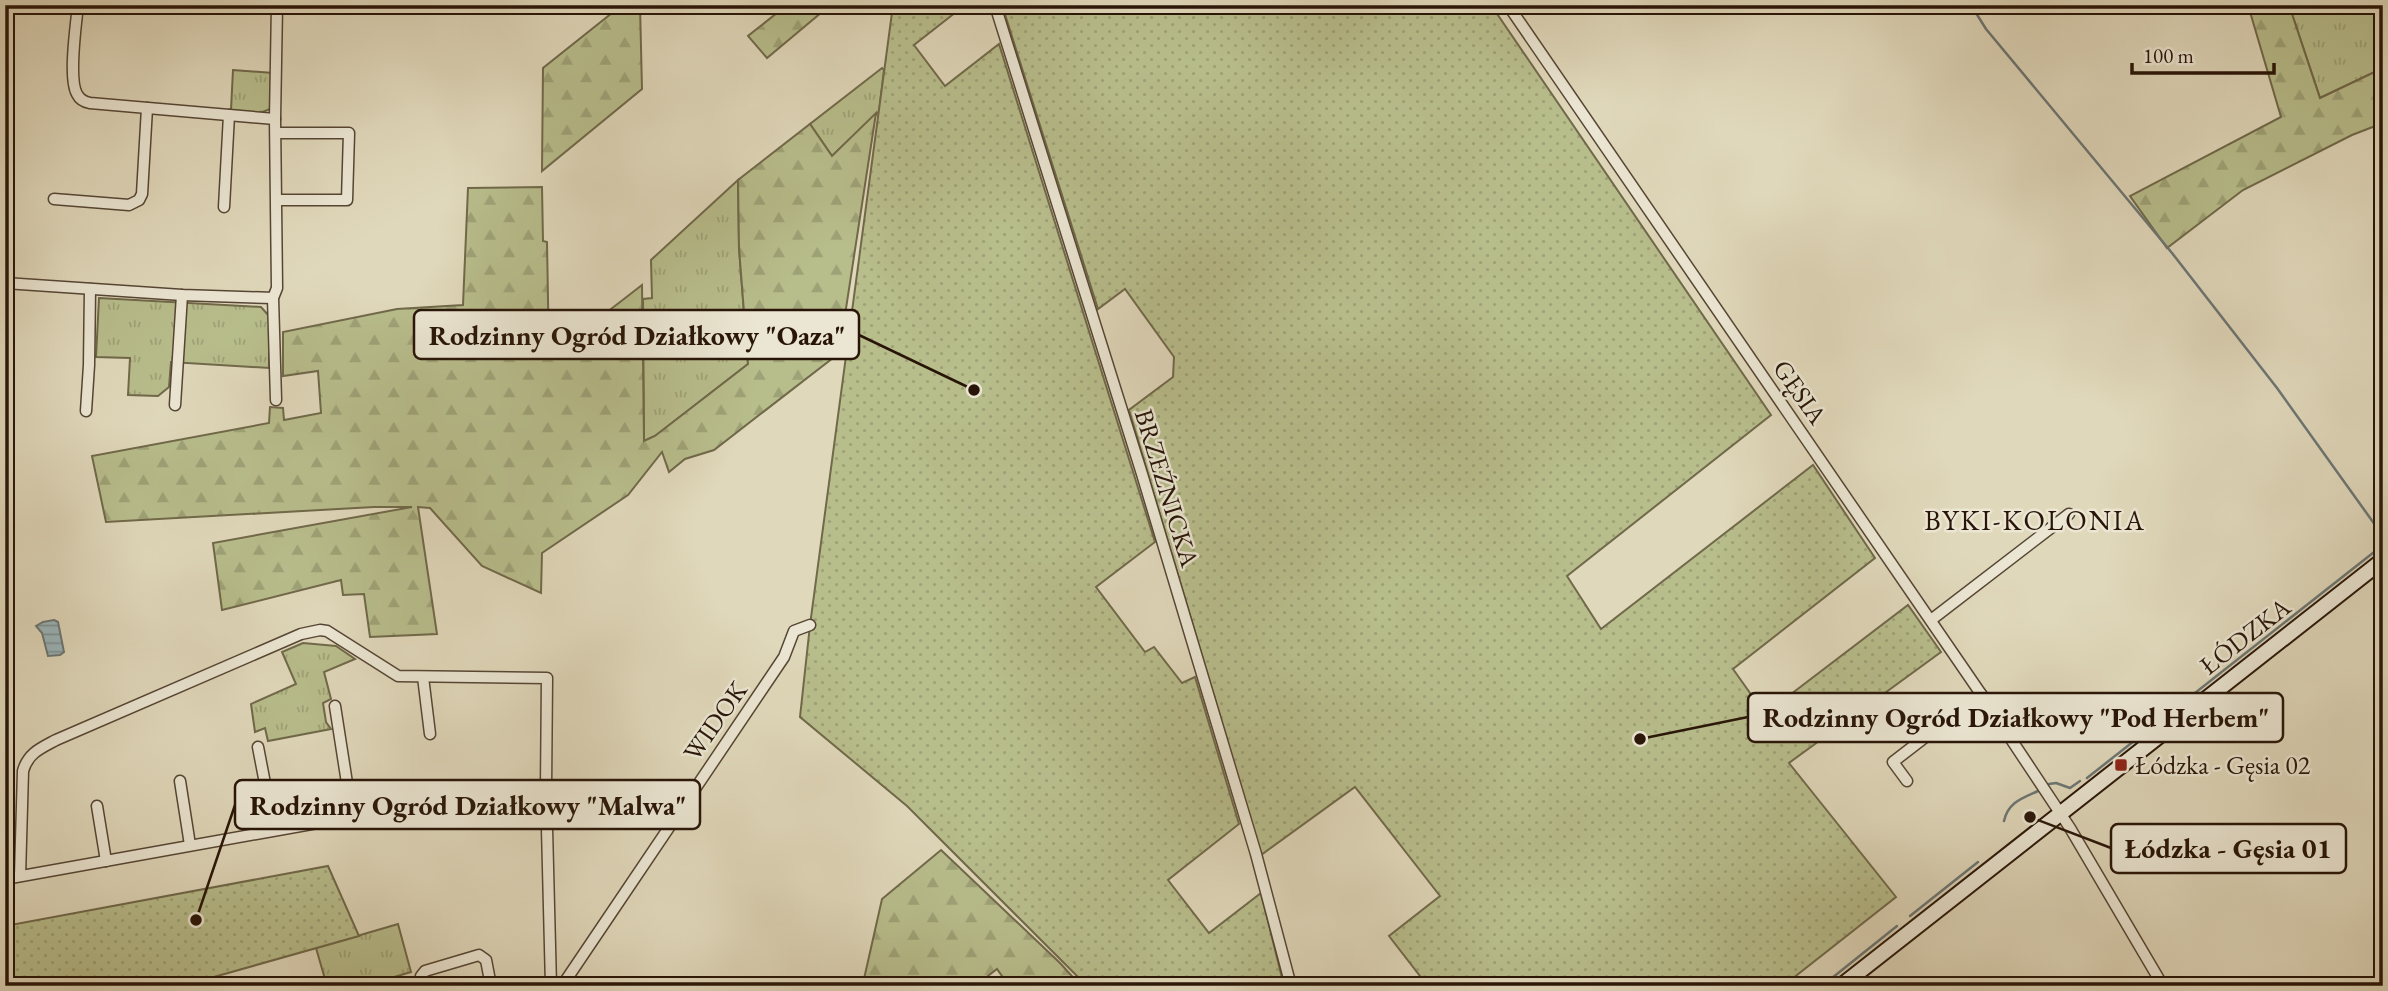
<svg xmlns="http://www.w3.org/2000/svg" width="2388" height="991" font-family="'EB Garamond',serif">
  <style>
    .grass { fill: url(#grass-tufts); stroke: #70694a; stroke-width: 2 }
    .forest { fill: url(#forest-firs); stroke: #70694a; stroke-width: 2 }
    .park { fill: url(#park-dots); stroke: #70694a; stroke-width: 2 }
    .water { fill: url(#water-rules); stroke: #6c7674; stroke-width: 2 }
    .lines { fill: none; stroke-linecap: round; stroke-linejoin: round }
    .stream { stroke: #6c7674; stroke-width: 2.5 }
    .minor-casing { stroke: #564635; stroke-width: 13 }
    .secondary-casing { stroke: #281508; stroke-width: 18 }
    .minor { stroke: #ebe6d3; stroke-width: 10 }
    .secondary { stroke: #ebe6d3; stroke-width: 14 }
    .poi-dot { fill: #8f2418; stroke: #ebe6d3; stroke-width: 2.5 }
    .labels { text-anchor: middle; dominant-baseline: central; stroke-width: 5; stroke-linejoin: round; paint-order: stroke }
    .street-label { font-size: 26px; fill: #281508; stroke: #ebe6d3 }
    .poi-label { font-size: 26px; fill: #281508; stroke: #ebe6d3; text-anchor: start }
    .neighbourhood-label { font-size: 28px; letter-spacing: 2px; fill: #281508; stroke: #ebe6d3 }
    .leader { fill: none; stroke: #281508; stroke-width: 2.5 }
    .callout-dot { fill: #281508; stroke: #ebe6d3; stroke-width: 2.5 }
    .callout { fill: #ebe6d3; stroke: #281508; stroke-width: 2.5 }
    .callout-label { font-size: 28px; text-anchor: middle; font-weight: bold; fill: #281508 }
  </style>
  <defs>
    <pattern id="grass-tufts" width="24" height="20" patternUnits="userSpaceOnUse" patternTransform="scale(1.75)"><rect width="24" height="20" fill="#b8bd8c"/><path d="M3 7l-1-3M5 7V3M7 7l1-3M15 17l-1-3M17 17v-4M19 17l1-3" fill="none" stroke="#9ea277"/></pattern>
    <pattern id="forest-firs" width="22" height="20" patternUnits="userSpaceOnUse" patternTransform="scale(1.75)"><rect width="22" height="20" fill="#b8bd8c"/><path d="M5 1l3.5 6h-7zM16 11l3.5 6h-7z" fill="#9ea277"/></pattern>
    <pattern id="park-dots" width="8" height="8" patternUnits="userSpaceOnUse" patternTransform="scale(1.75)"><rect width="8" height="8" fill="#b8bd8c"/><path d="M2 2h.1M6 6h.1" fill="none" stroke="#9ea277" stroke-width="1.8" stroke-linecap="round"/></pattern>
    <pattern id="water-rules" width="6" height="5" patternUnits="userSpaceOnUse" patternTransform="scale(1.75)"><rect width="6" height="5" fill="#9ab6bc"/><path d="M0 2.5h6" fill="none" stroke="#7e9397"/></pattern>
  </defs>
  <rect width="100%" height="100%" fill="#e0d8bb"/>
  <filter id="stains"><feTurbulence type="fractalNoise" baseFrequency=".00286" numOctaves="4"/><feColorMatrix values="0 0 0 0 .2 0 0 0 0 .09 0 0 0 0 .02 0 0 0 .5 -.17"/></filter>
  <radialGradient id="worn" r=".72"><stop offset=".6" stop-color="#630" stop-opacity="0"/><stop offset="1" stop-color="#630" stop-opacity=".3"/></radialGradient>
  <g class="grass">
    <path d="M2289,5H2383V68L2320,98Z"/>
    <path d="M882,68L884,70L879,112L832,156L810,124Z"/>
    <path d="M233,70L273,73L270,109L260,113L231,110Z"/>
    <path d="M738,180L739,248L748,364L655,436L644,441L643,299L652,298L651,260Z"/>
    <path d="M99,298L261,307L269,316V368L171,362L169,387L158,396L128,395L130,358L96,357Z"/>
    <path d="M303,643L336,646L355,659L324,672L331,699L323,703L326,722L331,729L268,741L265,728L255,732L251,704L296,684L282,652Z"/>
    <path d="M398,924L411,972L364,986H327L316,948Z"/>
  </g>
  <g class="forest">
    <path d="M622,5H640L642,89L542,171L543,68Z"/>
    <path d="M787,5H818L822,12L767,58L748,36Z"/>
    <path d="M2248,5H2289L2320,98L2383,68V123L2352,135L2243,190L2167,248L2130,196L2281,117Z"/>
    <path d="M876,113L843,328L842,351L714,450L685,459L669,472L662,452L628,495L542,553L541,593L482,566L430,508L418,507L437,634L370,637L364,594L343,595L341,580L222,610L213,543L412,507H374L106,522L92,456L269,423L270,407L283,408L284,420L321,413L318,371L283,376V332L397,309L463,305L468,188L542,187L543,241L547,242L549,357L642,285L644,441L655,436L748,364L739,248L738,180L810,124L832,156Z"/>
    <path d="M941,850L1060,963L1081,986H1009L997,969L975,986H881L864,979L882,899Z"/>
  </g>
  <g class="park">
    <path d="M893,5H965L914,45L945,86L999,44L1155,542L1096,587L1145,652L1154,647L1182,683L1195,677L1239,824L1168,880L1209,933L1261,893L1284,986H1087L907,806L800,717L810,625Z"/>
    <path d="M1002,5H1491L1771,415L1567,576L1601,629L1813,465L1875,558L1733,669L1765,714L1908,605L1941,652L1789,763L1896,897L1783,986H1417L1423,980L1389,936L1440,896L1355,787L1261,855L1129,410L1173,377L1174,357L1125,289L1098,309Z"/>
    <path d="M328,866L359,936L182,986H5V926Z"/>
  </g>
  <path class="water" d="M54,620L58,622L64,652L60,655L48,656L42,633L36,626L43,622Z"/>
  <g class="lines">
    <g class="stream">
      <path d="M1971,5L1986,29L2172,253L2277,388L2383,536"/>
      <path d="M2087,778L2383,545"/>
      <path d="M2049,784L2056,783L2070,788L2080,781"/>
      <path d="M2004,821C2008,802 2023,798 2038,791"/>
      <path d="M1910,916L1978,862"/>
      <path d="M1822,986L1897,926"/>
    </g>
    <g class="minor-casing">
      <g id="minor">
        <path d="M78,5C76,25 68,79 77,94C80,100 84,102 90,103L275,119"/>
        <path d="M995,5L1142,474L1256,854L1291,986"/>
        <path d="M1508,5L1981,694L2070,828L2163,986"/>
        <path d="M276,133H349L347,200H277"/>
        <path d="M54,199L129,205L139,200L142,194L147,108"/>
        <path d="M224,207L229,115"/>
        <path d="M5,283L182,295L273,298"/>
        <path d="M276,400L273,298L277,288L275,119L277,5"/>
        <path d="M175,405L182,295"/>
        <path d="M86,411L89,365L90,289"/>
        <path d="M1931,620L2069,514"/>
        <path d="M423,677L430,734"/>
        <path d="M335,706L352,815"/>
        <path d="M258,747L274,830"/>
        <path d="M180,781L190,845"/>
        <path d="M1907,781L1893,762L1981,694"/>
        <path d="M97,806L106,861"/>
        <path d="M20,876L23,771C28,753 41,748 56,740L301,634L320,630L327,631L398,676L547,678L546,789L551,986"/>
        <path d="M5,879L390,810"/>
        <path d="M424,986L421,976L425,971L479,955L486,960L491,986"/>
        <path d="M562,986L784,657L794,631L810,625"/>
      </g>
    </g>
    <g class="secondary-casing">
      <path id="secondary" d="M1841,986L2383,560"/>
    </g>
    <use href="#minor" class="minor"/>
    <use href="#secondary" class="secondary"/>
  </g>
  <rect class="poi-dot" x="2114" y="758" width="14" height="14" rx="3.5"/>
  <g class="labels">
    <g class="street-label">
      <text transform="translate(1800 392) rotate(55)">GĘSIA</text>
      <text transform="translate(1167 488) rotate(73)">BRZEŹNICKA</text>
      <text transform="translate(2245 636) rotate(-38)">ŁÓDZKA</text>
      <text transform="translate(715 721) rotate(-55)">WIDOK</text>
    </g>
    <g class="poi-label">
      <text x="2135" y="765">Łódzka - Gęsia 02</text>
    </g>
    <g class="neighbourhood-label">
      <text x="2035" y="520">BYKI-KOLONIA</text>
    </g>
  </g>
  <path class="leader" d="M974 390L859 335M1640 739L1748 717M196 920L235 805M2030 817L2111 848"/>
  <g class="callout-dot">
    <circle cx="974" cy="390" r="7"/>
    <circle cx="1640" cy="739" r="7"/>
    <circle cx="196" cy="920" r="7"/>
    <circle cx="2030" cy="817" r="7"/>
  </g>
  <g class="callout">
    <rect x="414" y="310" width="445" height="49" rx="7"/>
    <rect x="1748" y="693" width="535" height="49" rx="7"/>
    <rect x="235" y="780" width="465" height="49" rx="7"/>
    <rect x="2111" y="824" width="235" height="49" rx="7"/>
  </g>
  <g class="callout-label">
    <text x="637" y="345">Rodzinny Ogród Działkowy "Oaza"</text>
    <text x="2016" y="727">Rodzinny Ogród Działkowy "Pod Herbem"</text>
    <text x="468" y="815">Rodzinny Ogród Działkowy "Malwa"</text>
    <text x="2228" y="858">Łódzka - Gęsia 01</text>
  </g>
  <rect width="2388" height="991" fill="none" stroke="#e0d8bb" stroke-width="28"/>
  <rect x="7" y="7" width="2374" height="977" fill="none" stroke="#281508" stroke-width="3.5"/>
  <rect x="14" y="14" width="2360" height="963" fill="none" stroke="#281508" stroke-width="2"/>
  <path d="M2132 63v10h142v-10" fill="none" stroke="#281508" stroke-width="3.5"/>
  <text x="2143" y="63" font-size="21" fill="#281508" stroke="#ebe6d3" stroke-width="5" paint-order="stroke">100 m</text>
  <rect width="100%" height="100%" filter="url(#stains)"/>
  <rect width="100%" height="100%" fill="url(#worn)"/>
</svg>
